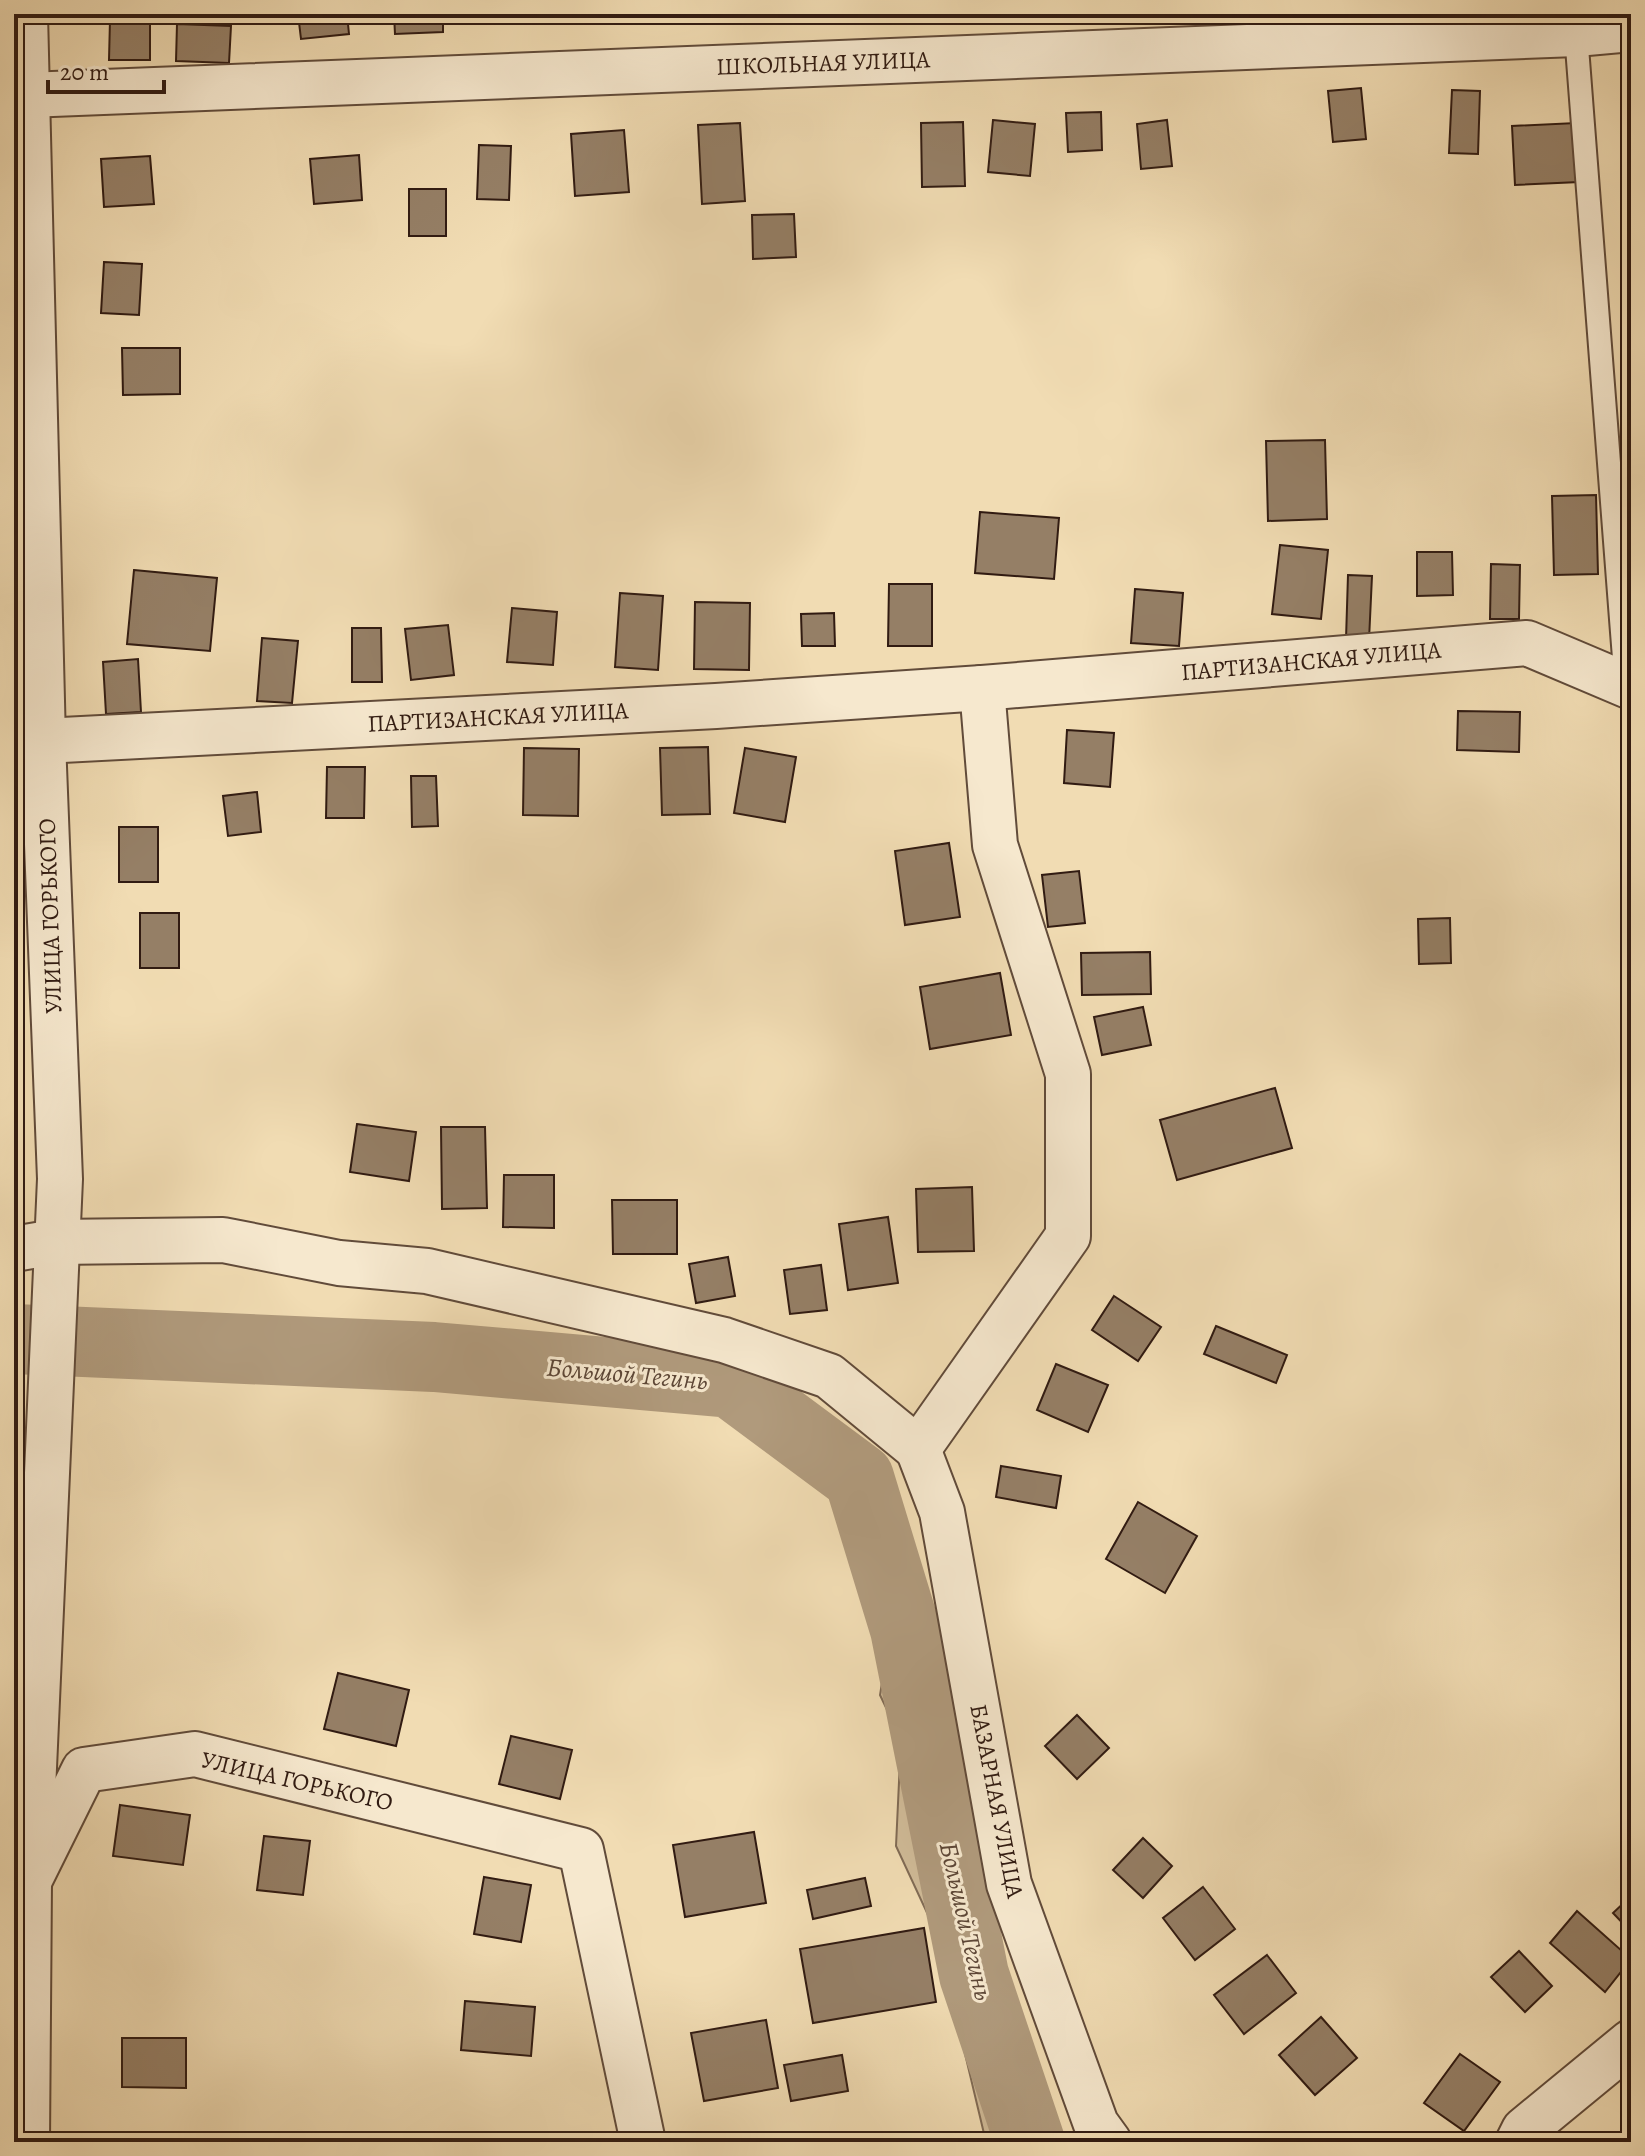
<svg xmlns="http://www.w3.org/2000/svg" width="1645" height="2156" font-family="Alegreya,serif">
  <style>
    .green { fill: #d0bb98; stroke: #806b55; stroke-width: 2 }
    .lines { fill: none; stroke-linecap: round; stroke-linejoin: round }
    .river { stroke: #b09a7c; stroke-width: 70 }
    .building { fill: #957f66; stroke: #311b12; stroke-width: 2 }
    .service-casing { stroke: #614b3a; stroke-width: 26 }
    .minor-casing { stroke: #614b3a; stroke-width: 48 }
    .tertiary-casing { stroke: #614b3a; stroke-width: 48 }
    .service { stroke: #f6e8ce; stroke-width: 22 }
    .minor { stroke: #f6e8ce; stroke-width: 44 }
    .tertiary { stroke: #f6e8ce; stroke-width: 44 }
    .labels { text-anchor: middle; dominant-baseline: central; stroke-width: 6; stroke-linejoin: round; paint-order: stroke }
    .street-label { font-size: 24px; fill: #311b12; stroke: #f6e8ce }
    .water-label { font-size: 26px; font-style: italic; fill: #5d4737; stroke: #f6e8ce }
  </style>
  <rect width="100%" height="100%" fill="#f1dcb3"/>
  <filter id="stains"><feTurbulence type="fractalNoise" baseFrequency=".0025" numOctaves="4"/><feColorMatrix values="0 0 0 0 .2 0 0 0 0 .09 0 0 0 0 .02 0 0 0 .5 -.17"/></filter>
  <radialGradient id="worn" r=".72"><stop offset=".6" stop-color="#630" stop-opacity="0"/><stop offset="1" stop-color="#630" stop-opacity=".3"/></radialGradient>
  <path class="green" d="M914,1545L942,1647L963,1758L975,1844L999,1924L1004,1986L1029,2065L1061,2142H986L936,1932L896,1846L901,1739L880,1695L889,1640L878,1588Z"/>
  <g class="lines">
    <path class="river" d="M14,1339L434,1357L731,1383L859,1478L905,1629L974,1975L1030,2142"/>
  </g>
  <g class="building">
    <path d="M298,14H347L349,34L301,39Z"/>
    <path d="M394,14H443V32L395,34Z"/>
    <path d="M491,14H524L523,23L491,22Z"/>
    <path d="M598,14H639L640,18L598,21Z"/>
    <rect x="851" y="14" width="30" height="10"/>
    <path d="M918,14H958V22L919,23Z"/>
    <rect x="1061" y="14" width="31" height="10"/>
    <path d="M110,20H150V60H109Z"/>
    <path d="M177,24L231,26L229,63L176,61Z"/>
    <path d="M1361,88L1366,139L1333,142L1328,91Z"/>
    <path d="M1452,90L1480,91L1478,154L1449,153Z"/>
    <path d="M1101,112L1102,150L1068,152L1066,113Z"/>
    <path d="M993,120L1035,124L1030,176L988,172Z"/>
    <path d="M1167,120L1172,166L1141,169L1137,124Z"/>
    <path d="M963,122L965,186L922,187L921,123Z"/>
    <path d="M740,123L745,201L702,204L698,125Z"/>
    <path d="M1576,123L1579,182L1515,185L1512,126Z"/>
    <path d="M624,130L629,192L575,196L571,134Z"/>
    <path d="M479,145L511,146L509,200L477,199Z"/>
    <path d="M359,155L362,200L314,204L310,159Z"/>
    <path d="M150,156L154,204L104,207L101,159Z"/>
    <rect x="409" y="189" width="37" height="47"/>
    <path d="M794,214L796,257L753,259L752,215Z"/>
    <path d="M104,262L142,264L139,315L101,313Z"/>
    <path d="M122,348H180V394L123,395Z"/>
    <path d="M1325,440L1327,519L1268,521L1266,441Z"/>
    <path d="M1596,495L1598,574L1554,575L1552,496Z"/>
    <path d="M980,512L1059,518L1054,579L975,573Z"/>
    <path d="M1280,545L1328,550L1321,619L1272,614Z"/>
    <path d="M1417,552H1452L1453,595L1417,596Z"/>
    <path d="M1491,564L1520,565L1519,619H1490Z"/>
    <path d="M134,570L217,578L210,651L127,644Z"/>
    <path d="M1348,575L1372,576L1369,640L1346,639Z"/>
    <path d="M889,584H932V646H888Z"/>
    <path d="M1135,589L1183,593L1179,646L1131,643Z"/>
    <path d="M620,593L663,596L658,670L615,667Z"/>
    <path d="M695,602L750,603L749,670L694,669Z"/>
    <path d="M512,608L557,612L553,665L507,662Z"/>
    <path d="M834,613L835,646H802L801,614Z"/>
    <path d="M14,615L18,676H14Z"/>
    <path d="M448,625L454,675L411,680L405,629Z"/>
    <path d="M352,628H381L382,682H352Z"/>
    <path d="M262,638L298,641L292,703L257,701Z"/>
    <path d="M138,659L141,712L106,714L103,662Z"/>
    <path d="M1458,711L1520,712L1519,752L1457,750Z"/>
    <path d="M1067,730L1114,733L1110,787L1064,783Z"/>
    <path d="M708,747L710,814L662,815L660,748Z"/>
    <path d="M524,748L579,749L578,816L523,815Z"/>
    <path d="M745,748L796,757L785,822L734,813Z"/>
    <path d="M327,767H365L364,818H326Z"/>
    <path d="M411,776H436L438,826L412,827Z"/>
    <path d="M257,792L261,832L228,836L223,796Z"/>
    <rect x="119" y="827" width="39" height="55"/>
    <path d="M949,843L960,917L905,925L895,851Z"/>
    <path d="M1079,871L1085,923L1048,927L1042,875Z"/>
    <rect x="140" y="913" width="39" height="55"/>
    <path d="M1450,918L1451,963L1419,964L1418,919Z"/>
    <path d="M1150,952L1151,994L1082,995L1081,953Z"/>
    <path d="M1000,973L1011,1035L930,1049L920,987Z"/>
    <path d="M1143,1007L1151,1045L1102,1055L1094,1017Z"/>
    <path d="M1275,1088L1292,1148L1177,1180L1160,1120Z"/>
    <path d="M357,1124L416,1132L409,1181L350,1172Z"/>
    <path d="M441,1127H485L487,1208L442,1209Z"/>
    <path d="M504,1175H554V1228L503,1227Z"/>
    <path d="M972,1187L974,1251L918,1252L916,1189Z"/>
    <path d="M612,1200H677V1254H613Z"/>
    <path d="M888,1217L898,1283L848,1290L839,1224Z"/>
    <path d="M728,1257L735,1296L696,1303L689,1264Z"/>
    <path d="M821,1265L827,1310L790,1314L784,1270Z"/>
    <path d="M1114,1296L1161,1327L1138,1361L1092,1330Z"/>
    <path d="M1216,1326L1287,1355L1276,1383L1204,1354Z"/>
    <path d="M1056,1364L1108,1385L1088,1432L1037,1410Z"/>
    <path d="M1001,1466L1061,1476L1056,1508L996,1497Z"/>
    <path d="M1138,1502L1197,1536L1165,1593L1106,1559Z"/>
    <path d="M338,1673L409,1690L396,1746L324,1729Z"/>
    <path d="M1077,1715L1109,1748L1077,1779L1045,1746Z"/>
    <path d="M511,1736L572,1750L560,1799L499,1784Z"/>
    <path d="M120,1805L190,1815L183,1865L113,1856Z"/>
    <path d="M754,1832L766,1903L685,1917L673,1845Z"/>
    <path d="M264,1836L310,1841L303,1895L257,1890Z"/>
    <path d="M1143,1838L1172,1866L1143,1898L1113,1870Z"/>
    <path d="M484,1877L531,1885L521,1942L474,1934Z"/>
    <path d="M865,1878L871,1906L813,1919L807,1890Z"/>
    <path d="M1203,1887L1235,1929L1195,1960L1163,1918Z"/>
    <path d="M1631,1896V1932L1613,1913Z"/>
    <path d="M1577,1911L1631,1959L1605,1992L1550,1943Z"/>
    <path d="M924,1928L936,2002L813,2023L800,1949Z"/>
    <path d="M1519,1951L1552,1986L1525,2012L1491,1977Z"/>
    <path d="M1267,1955L1296,1993L1244,2034L1214,1995Z"/>
    <path d="M465,2001L535,2007L531,2056L461,2050Z"/>
    <path d="M1321,2017L1357,2058L1315,2095L1279,2055Z"/>
    <path d="M766,2020L778,2088L704,2101L691,2033Z"/>
    <path d="M122,2038H186V2088L122,2087Z"/>
    <path d="M1460,2054L1500,2082L1464,2131L1424,2103Z"/>
    <path d="M842,2055L848,2091L791,2101L784,2065Z"/>
    <path d="M902,2137V2142H874V2140Z"/>
  </g>
  <g class="lines">
    <g class="service-casing">
      <path id="service" d="M1576,34L1626,684"/>
    </g>
    <g class="minor-casing">
      <g id="minor">
        <path d="M27,95L1576,34L1631,29"/>
        <path d="M14,745L43,741L716,706L982,688L1527,643L1631,687"/>
        <path d="M14,1249L55,1242L223,1240L339,1263L427,1271L724,1340L829,1376L918,1449L1068,1236V1074L995,845L982,688"/>
        <path d="M918,1449L942,1512L1009,1884L1096,2124L1109,2142"/>
        <path d="M24,1880L29,1881L84,1770L195,1754L581,1850L643,2142"/>
        <path d="M1518,2142L1524,2130L1631,2042"/>
      </g>
    </g>
    <g class="tertiary-casing">
      <path id="tertiary" d="M25,14L43,741L60,1179L29,1881L27,2142"/>
    </g>
    <use href="#service" class="service"/>
    <use href="#minor" class="minor"/>
    <use href="#tertiary" class="tertiary"/>
  </g>
  <g class="labels">
    <g class="street-label">
      <text transform="translate(823 63) rotate(-2)">ШКОЛЬНАЯ УЛИЦА</text>
      <text transform="translate(1311 661) rotate(-5)">ПАРТИЗАНСКАЯ УЛИЦА</text>
      <text transform="translate(498 717) rotate(-3)">ПАРТИЗАНСКАЯ УЛИЦА</text>
      <text transform="translate(50 916) rotate(-92)">УЛИЦА ГОРЬКОГО</text>
      <text transform="translate(297 1781) rotate(13)">УЛИЦА ГОРЬКОГО</text>
      <text transform="translate(997 1801) rotate(79)">БАЗАРНАЯ УЛИЦА</text>
    </g>
    <g class="water-label">
      <text transform="translate(627 1374) rotate(5)">Большой Тегинь</text>
      <text transform="translate(966 1921) rotate(77)">Большой Тегинь</text>
    </g>
  </g>
  <rect width="1645" height="2156" fill="none" stroke="#f1dcb3" stroke-width="48"/>
  <rect x="16" y="16" width="1613" height="2124" fill="none" stroke="#311b12" stroke-width="4"/>
  <rect x="24" y="24" width="1597" height="2108" fill="none" stroke="#311b12" stroke-width="2"/>
  <path d="M48 80v12h116v-12" fill="none" stroke="#311b12" stroke-width="4"/>
  <text x="60" y="80" font-size="24" fill="#311b12" stroke="#f6e8ce" stroke-width="6" paint-order="stroke">20 m</text>
  <rect width="100%" height="100%" filter="url(#stains)"/>
  <rect width="100%" height="100%" fill="url(#worn)"/>
</svg>
